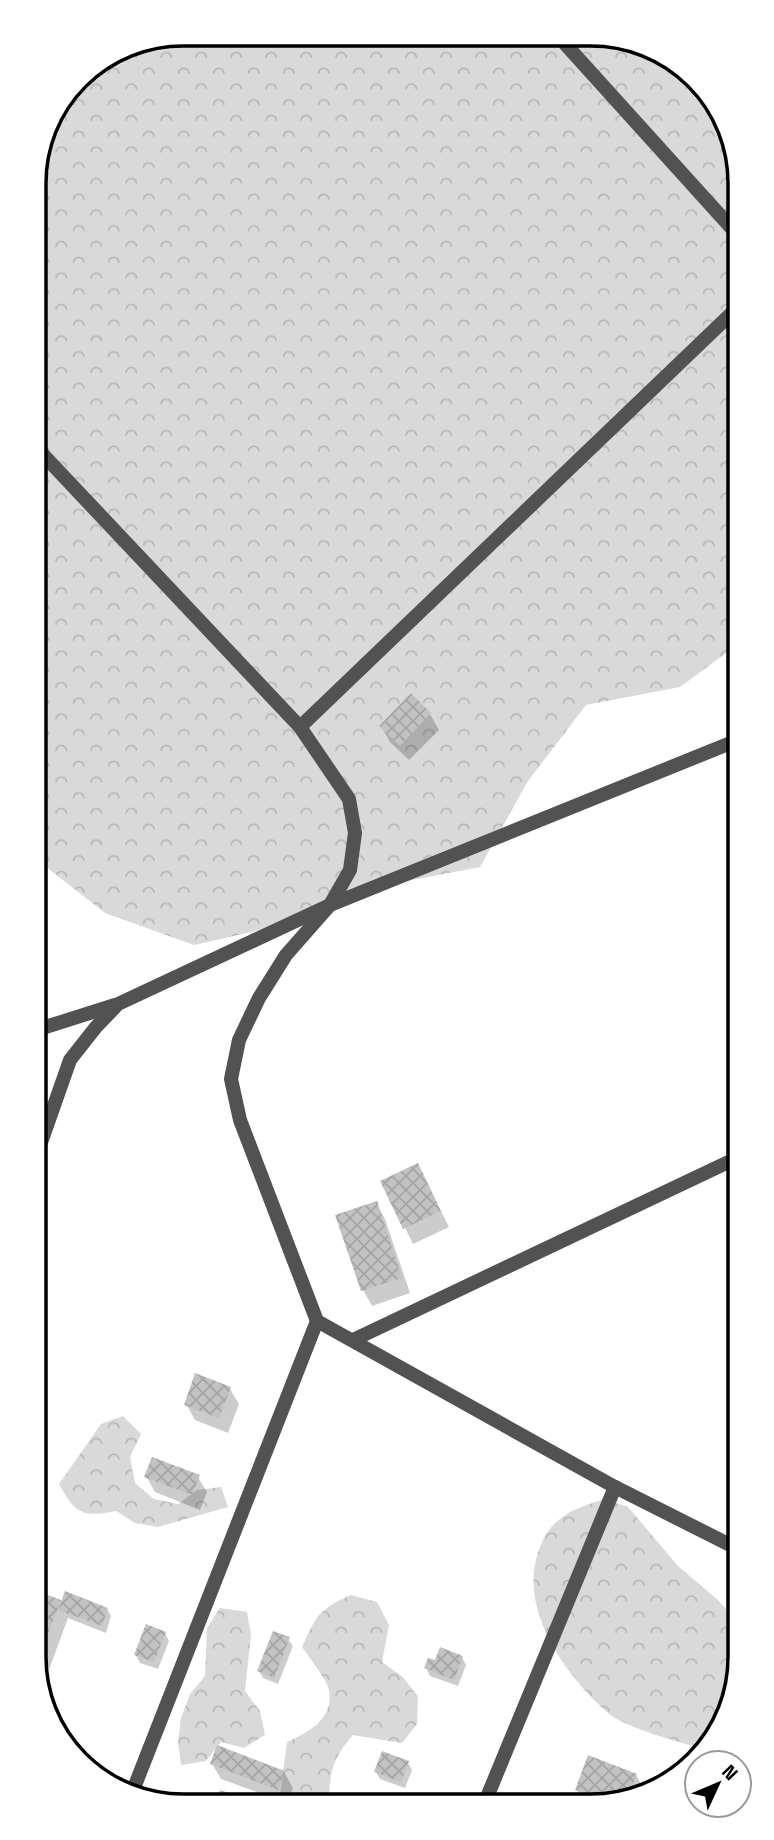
<svg xmlns="http://www.w3.org/2000/svg" width="774" height="1840" font-family="'Space Grotesk',sans-serif">
  <style>
    .forest { fill: url(#forest-crowns) }
    .shadow { fill: #0003 }
    .building { fill: url(#building-cross-hatch) }
    .lines { fill: none; stroke-linecap: round; stroke-linejoin: round }
    .minor { stroke: #525252; stroke-width: 14 }
    .rim { fill: none; stroke: #000; stroke-width: 3.5 }
  </style>
  <defs>
    <pattern id="forest-crowns" width="20" height="18" patternUnits="userSpaceOnUse" patternTransform="scale(1.75)"><rect width="20" height="18" fill="#d9d9d9"/><path d="M2 6a3 3 0 1 1 6 0M12 15a3 3 0 1 1 6 0" fill="none" stroke="#b8b8b8"/></pattern>
    <pattern id="building-cross-hatch" width="8" height="8" patternUnits="userSpaceOnUse" patternTransform="scale(1.75)"><rect width="8" height="8" fill="#c2c2c2"/><path d="M0 0l8 8M0 8l8-8" fill="none" stroke="#a5a5a5"/></pattern>
  </defs>
  <rect width="100%" height="100%" fill="#fff"/>
  <g class="forest">
    <path d="M182,33L621,36L697,77L736,144L737,645L680,687L586,705L528,781L480,867L386,885L292,923L194,945L105,913L36,859L34,172L49,116L84,70L126,44Z"/>
    <path d="M123,1416L141,1434L130,1457L135,1483L154,1499L178,1504L197,1490L221,1487L228,1507L158,1527L135,1523L116,1511C82,1518 75,1513 59,1484L101,1424Z"/>
    <path d="M604,1499L628,1507L678,1566L718,1600L740,1625V1667L708,1750C685,1744 625,1728 608,1713C565,1676 517,1608 539,1550C543,1538 550,1526 560,1519C572,1509 589,1504 604,1499Z"/>
    <path d="M351,1595L377,1602L389,1625L382,1662L403,1677L418,1697L417,1724L402,1743L353,1735C333,1758 328,1773 330,1803H279L287,1742C309,1732 334,1719 329,1690C327,1680 309,1657 302,1647C316,1616 319,1609 351,1595Z"/>
    <path d="M220,1608L247,1612L251,1635L245,1691L260,1711L265,1735L244,1748L221,1742L206,1761L181,1765L178,1742L181,1718L190,1694L205,1676L207,1628Z"/>
  </g>
  <g class="shadow">
    <path d="M430,714L439,730L409,760L390,742L381,726Z"/>
    <path d="M418,1165L449,1227L413,1244L382,1182Z"/>
    <path d="M376,1203L385,1219L410,1293L372,1306L363,1290Z"/>
    <path d="M230,1389L239,1404L228,1433L195,1420L186,1404Z"/>
    <path d="M146,1476L198,1477L207,1492L200,1510L155,1492Z"/>
    <path d="M42,1594L60,1601L62,1605L107,1609L111,1616L106,1633L68,1618L39,1697L38,1604Z"/>
    <path d="M165,1633L169,1641L158,1669L140,1663L136,1655Z"/>
    <path d="M288,1639L293,1646L278,1684L263,1678L259,1671Z"/>
    <path d="M462,1657L466,1665L458,1686L430,1676L426,1668L436,1663Z"/>
    <path d="M408,1763L412,1770L405,1788L380,1779L376,1772Z"/>
    <path d="M212,1764L284,1772L293,1788L287,1803L221,1779Z"/>
    <path d="M636,1775L645,1791L630,1802H584L577,1790Z"/>
  </g>
  <g class="building">
    <path d="M411,693L431,713L400,746L379,726Z"/>
    <path d="M418,1163L441,1211L403,1229L380,1181Z"/>
    <path d="M377,1201L402,1278L361,1291L335,1215Z"/>
    <path d="M195,1373L231,1387L219,1418L184,1405Z"/>
    <path d="M152,1457L200,1475L192,1495L144,1477Z"/>
    <path d="M65,1591L108,1608L102,1626L58,1610Z"/>
    <path d="M40,1592L61,1600L38,1660V1599Z"/>
    <path d="M146,1624L166,1632L154,1662L134,1655Z"/>
    <path d="M273,1631L290,1637L274,1678L257,1671Z"/>
    <path d="M440,1647L463,1656L454,1680L424,1668L428,1658L435,1660Z"/>
    <path d="M217,1745L285,1771L278,1790L210,1764Z"/>
    <path d="M382,1751L409,1761L401,1782L374,1772Z"/>
    <path d="M588,1755L637,1774L626,1802H605L575,1790Z"/>
    <path d="M220,1790L240,1797L237,1804H215Z"/>
  </g>
  <g class="lines">
    <g class="minor">
      <path d="M558,36L736,233"/>
      <path d="M34,445L300,727L349,799L355,833L350,870L330,905L286,955L259,998L239,1040L231,1079L240,1120L317,1321L615,1487L740,1550"/>
      <path d="M300,727L736,309"/>
      <path d="M36,1030L115,1005"/>
      <path d="M37,1154L70,1060L96,1027L118,1004L330,905L738,740"/>
      <path d="M353,1340L739,1157"/>
      <path d="M132,1793L317,1321"/>
      <path d="M485,1802L615,1487"/>
    </g>
  </g>
  <path d="M0 0H774V1840H0ZM183 46H591A137 137 0 0 1 728 183V1657A137 137 0 0 1 591 1794H183A137 137 0 0 1 46 1657V183A137 137 0 0 1 183 46Z" fill="#fff" fill-rule="evenodd"/>
  <path class="rim" d="M183 46H591A137 137 0 0 1 728 183V1657A137 137 0 0 1 591 1794H183A137 137 0 0 1 46 1657V183A137 137 0 0 1 183 46Z"/>
  <g transform="translate(718 1784) rotate(46)"><circle r="33" fill="#ffffff" stroke="#999999" stroke-width="2"/>
  <path d="M0-5L12 26L0 18L-12 26Z" fill="#000000"/>
  <text y="-10" font-size="19" font-weight="bold" text-anchor="middle" fill="#000000">N</text>
  </g>
</svg>
